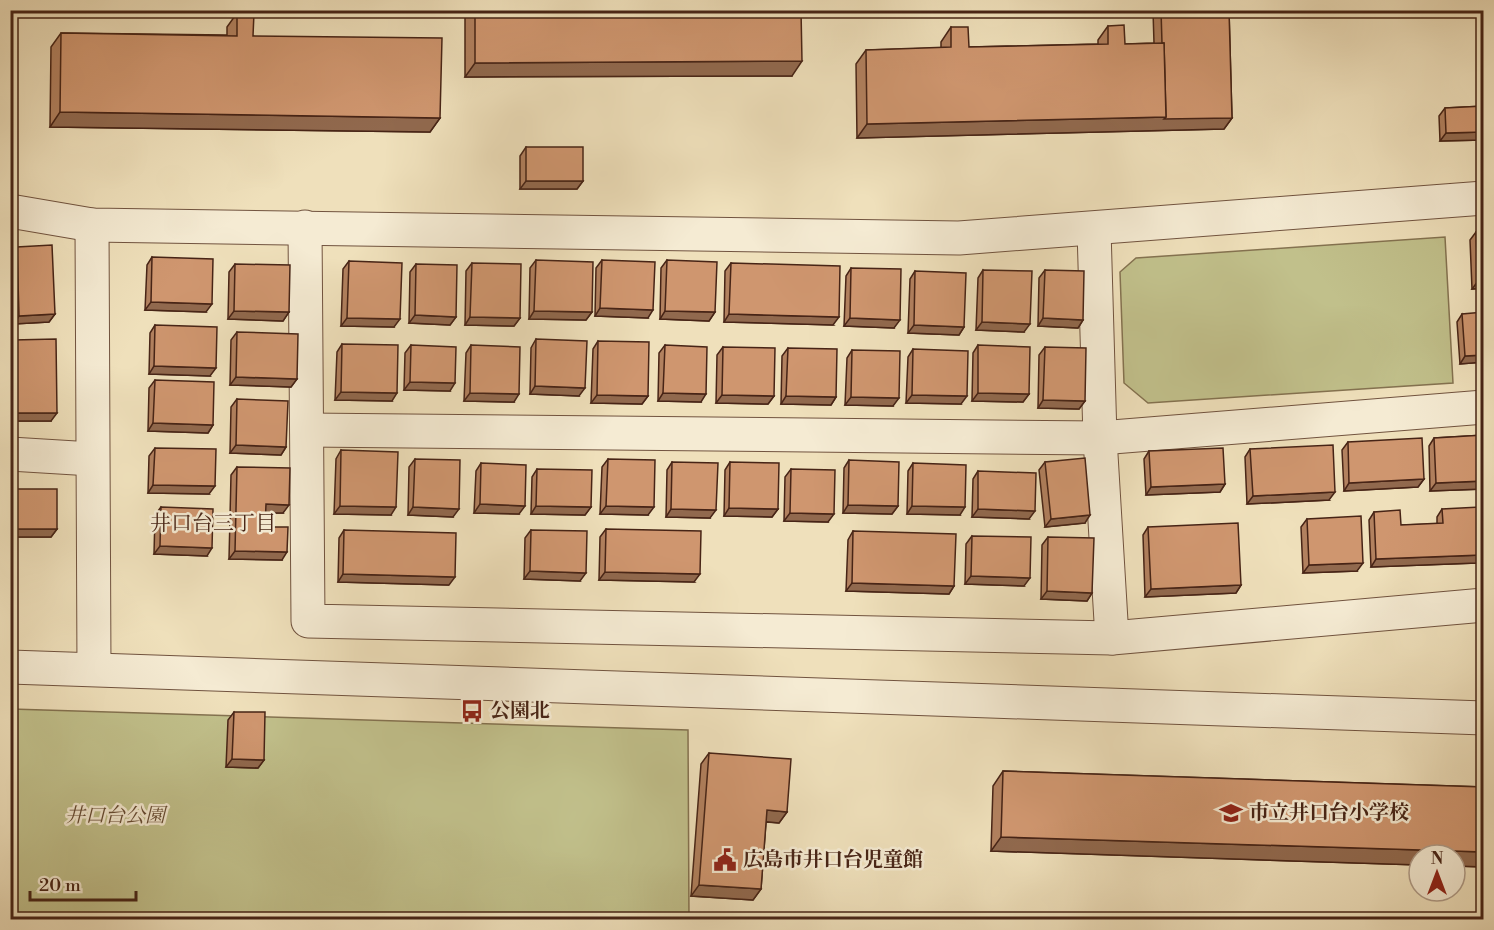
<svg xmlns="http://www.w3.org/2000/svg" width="1494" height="930" font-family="'Libre Bodoni','Noto Serif JP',serif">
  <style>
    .green { fill: #c1c08b; stroke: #847250; stroke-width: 1.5 }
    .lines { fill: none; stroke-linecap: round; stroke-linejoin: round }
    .minor-casing { stroke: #71533f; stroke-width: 35 }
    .tertiary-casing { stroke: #71533f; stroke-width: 35 }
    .minor { stroke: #f5ebd3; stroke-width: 33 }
    .tertiary { stroke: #f5ebd3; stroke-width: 33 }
    .wall { fill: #b2815f; stroke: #472416; stroke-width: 1.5 }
    .shaded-wall { fill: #91694e; stroke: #472416; stroke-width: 1.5 }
    .building { fill: #cf966f; stroke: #472416; stroke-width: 1.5 }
    .labels { text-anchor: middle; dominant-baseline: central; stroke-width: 5; stroke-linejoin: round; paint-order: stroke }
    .poi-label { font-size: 20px; font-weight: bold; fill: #472416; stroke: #f5ebd3; text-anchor: start }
    .park-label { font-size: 20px; font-style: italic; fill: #664b33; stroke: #f5ebd3 }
    .neighbourhood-label { font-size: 21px; fill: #472416; stroke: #f5ebd3 }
  </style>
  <rect width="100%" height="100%" fill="#efe0bb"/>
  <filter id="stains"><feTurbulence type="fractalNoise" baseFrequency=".00333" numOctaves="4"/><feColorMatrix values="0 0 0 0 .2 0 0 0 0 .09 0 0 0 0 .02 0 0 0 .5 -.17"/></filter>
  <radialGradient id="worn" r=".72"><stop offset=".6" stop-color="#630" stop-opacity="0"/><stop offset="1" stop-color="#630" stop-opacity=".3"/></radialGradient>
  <g class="green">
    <path d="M1445,237L1453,383L1148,403L1124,383L1120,272L1136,258Z"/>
    <path d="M11,709L688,730L689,919H692L11,920Z"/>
  </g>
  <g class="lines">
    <g class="minor-casing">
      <g id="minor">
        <path d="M305,227L308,621L1112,638L1484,605"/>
        <path d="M1094,229L1100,438L1112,638"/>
        <path d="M307,430L1100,438L1484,407"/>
        <path d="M10,454L92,459"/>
      </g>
    </g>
    <g class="tertiary-casing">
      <g id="tertiary">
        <path d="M10,211L92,225L959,238L1484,198"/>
        <path d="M92,225L94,669"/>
        <path d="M10,667L1484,718"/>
      </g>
    </g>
    <use href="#minor" class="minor"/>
    <use href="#tertiary" class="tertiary"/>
  </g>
  <g class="wall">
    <path d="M465,10H801L792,76L465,77Z"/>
    <path d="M1143,10H1229L1232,118L1224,129L857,138L856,64L866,50L941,48V42L951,27L969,47L1098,44V40L1108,26L1125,44L1154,43L1153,11L1143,12Z"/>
    <path d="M237,13L253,36L440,118L430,132L50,127L51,47L61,33L227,35V27Z"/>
    <path d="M1484,106V140L1440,141L1439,116L1445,108Z"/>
    <path d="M526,147L583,181L577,189H520V156Z"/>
    <path d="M1476,232H1484V288L1472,289L1470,240Z"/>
    <path d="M17,247L55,314L49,322L14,324L11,255Z"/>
    <path d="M152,257L206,312L145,310L147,265Z"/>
    <path d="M536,260L592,312L586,320L529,319L530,268Z"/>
    <path d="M602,260L648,318L595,316L596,268Z"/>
    <path d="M667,260L715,312L709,321L660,319L661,268Z"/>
    <path d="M349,261L394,327L341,326L343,269Z"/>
    <path d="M472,263L520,318L514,326L465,325L466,271Z"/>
    <path d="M731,263L833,325L724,322L725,271Z"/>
    <path d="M235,264L289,312L283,321L228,319L229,272Z"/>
    <path d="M416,264L456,317L450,325L409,323L410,272Z"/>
    <path d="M851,268L894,328L844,326L846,276Z"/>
    <path d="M983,270L1024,332L976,330L978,278Z"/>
    <path d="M1045,270L1083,320L1078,328L1038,326L1039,278Z"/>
    <path d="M915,271L964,327L959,335L908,333L910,279Z"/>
    <path d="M1462,314L1484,362L1460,364L1457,322Z"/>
    <path d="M155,325L210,376L149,374L150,333Z"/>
    <path d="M237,332L297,379L291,387L230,385L231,340Z"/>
    <path d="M536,339L579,396L530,394L531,348Z"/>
    <path d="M13,340L51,421H10V343Z"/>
    <path d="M598,341L648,396L642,404L591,403L593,349Z"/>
    <path d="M342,344L392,401L335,400L337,352Z"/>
    <path d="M411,345L450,391L404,390L405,353Z"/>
    <path d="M471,345L514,402L464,401L466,353Z"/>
    <path d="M665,345L701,402L658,401L659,353Z"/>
    <path d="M978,345L1029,394L1023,402L972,401L973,353Z"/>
    <path d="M723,347L774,396L768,404L716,403L717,355Z"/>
    <path d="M1045,347L1085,401L1079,409L1038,408L1039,355Z"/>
    <path d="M788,348L836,397L831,405L781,404L782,356Z"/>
    <path d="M913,349L961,404L906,403L908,357Z"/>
    <path d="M852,350L893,406L845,405L847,358Z"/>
    <path d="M155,380L213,425L208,433L148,431L149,388Z"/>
    <path d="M237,399L286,447L281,455L230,453L231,407Z"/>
    <path d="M1484,435V489L1430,491L1429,446L1434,438Z"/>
    <path d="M1348,442L1424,479L1418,487L1344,491L1342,450Z"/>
    <path d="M155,448L209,494L148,493L149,456Z"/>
    <path d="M1250,449L1329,500L1247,504L1245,457Z"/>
    <path d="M341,450L391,515L334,514L336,459Z"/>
    <path d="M1149,451L1225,484L1220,492L1146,495L1144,459Z"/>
    <path d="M415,459L453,517L408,515L409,467Z"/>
    <path d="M608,459L648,515L600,514L602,467Z"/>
    <path d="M849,460L898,506L892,514L843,513L844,468Z"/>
    <path d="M672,462L710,518L666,517L667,470Z"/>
    <path d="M730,462L778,509L772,517L724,516L725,470Z"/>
    <path d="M1045,462L1085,523L1045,527L1039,470Z"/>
    <path d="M481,463L519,514L474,513L476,471Z"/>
    <path d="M913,463L960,515L907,514L908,471Z"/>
    <path d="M237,467L283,513H265V527L282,560L229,559L231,475Z"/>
    <path d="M537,469L591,507L585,515L531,514L532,477Z"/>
    <path d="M791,469L828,522L784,521L785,477Z"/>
    <path d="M978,471L1029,519L972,517L973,479Z"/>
    <path d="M14,489L57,529L51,537H10V493Z"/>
    <path d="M161,507L207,556L154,554L155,515Z"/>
    <path d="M1442,509L1482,555L1477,563L1371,567L1369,520L1374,512L1401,525L1437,524V517Z"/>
    <path d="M1307,519L1357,571L1303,573L1301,527Z"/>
    <path d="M1148,527L1241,585L1236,593L1145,597L1143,535Z"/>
    <path d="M606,529L694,582L599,580L600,537Z"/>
    <path d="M344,530L449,585L338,582L339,538Z"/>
    <path d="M531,530L580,581L524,579L525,538Z"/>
    <path d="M853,531L954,586L949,594L846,591L848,540Z"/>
    <path d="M972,536L1024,586L965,584L966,544Z"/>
    <path d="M1048,537L1092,593L1087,601L1041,599L1042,545Z"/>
    <path d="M234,712L264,760L258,768L226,767L228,720Z"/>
    <path d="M709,753L787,812L779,823L766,822L761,889L753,900L691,896L701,764Z"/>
    <path d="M1003,771L1484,787V867L1455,866L1419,855V865L991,851L993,786Z"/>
  </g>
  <g class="shaded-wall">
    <path d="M802,61L792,76L465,77L475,63Z"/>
    <path d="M60,112L440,118L430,132L50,127Z"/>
    <path d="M1166,117L1232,118L1224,129L857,138L867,124Z"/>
    <path d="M1484,132V140L1440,141L1446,133Z"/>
    <path d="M526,181H583L577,189H520Z"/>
    <path d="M1478,281H1484V288L1472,289Z"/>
    <path d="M151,302L212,304L206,312L145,310Z"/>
    <path d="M600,308L653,310L648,318L595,316Z"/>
    <path d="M234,311L289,312L283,321L228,319Z"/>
    <path d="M534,311L592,312L586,320L529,319Z"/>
    <path d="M665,311L715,312L709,321L660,319Z"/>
    <path d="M55,314L49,322L14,324L19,316Z"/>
    <path d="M729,314L839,317L833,325L724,322Z"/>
    <path d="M415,315L456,317L450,325L409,323Z"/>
    <path d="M470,317L520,318L514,326L465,325Z"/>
    <path d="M347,318L400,319L394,327L341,326Z"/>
    <path d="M850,318L900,320L894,328L844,326Z"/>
    <path d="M1043,318L1083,320L1078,328L1038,326Z"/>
    <path d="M982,322L1030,324L1024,332L976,330Z"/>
    <path d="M914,325L964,327L959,335L908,333Z"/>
    <path d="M1484,355V362L1460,364L1465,356Z"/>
    <path d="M154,366L216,368L210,376L149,374Z"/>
    <path d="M236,377L297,379L291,387L230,385Z"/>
    <path d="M410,382L455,383L450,391L404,390Z"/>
    <path d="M535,386L585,388L579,396L530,394Z"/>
    <path d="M341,392L397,393L392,401L335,400Z"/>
    <path d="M470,393L519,394L514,402L464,401Z"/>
    <path d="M663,393L706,394L701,402L658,401Z"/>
    <path d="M978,393L1029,394L1023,402L972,401Z"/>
    <path d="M597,395L648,396L642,404L591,403Z"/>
    <path d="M722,395L774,396L768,404L716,403Z"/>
    <path d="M912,395L967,396L961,404L906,403Z"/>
    <path d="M786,396L836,397L831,405L781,404Z"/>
    <path d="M851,397L899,398L893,406L845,405Z"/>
    <path d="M1043,400L1085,401L1079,409L1038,408Z"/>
    <path d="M14,413H57L51,421H10V418Z"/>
    <path d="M153,423L213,425L208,433L148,431Z"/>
    <path d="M236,445L286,447L281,455L230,453Z"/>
    <path d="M1424,479L1418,487L1344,491L1349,483Z"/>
    <path d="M1484,481V489L1430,491L1436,483Z"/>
    <path d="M1225,484L1220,492L1146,495L1151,487Z"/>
    <path d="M153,485L215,486L209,494L148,493Z"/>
    <path d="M1335,492L1329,500L1247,504L1253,496Z"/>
    <path d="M266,504L289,505L283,513H260Z"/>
    <path d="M480,504L525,506L519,514L474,513Z"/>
    <path d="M848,505L898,506L892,514L843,513Z"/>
    <path d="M340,506L396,507L391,515L334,514Z"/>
    <path d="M536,506L591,507L585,515L531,514Z"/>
    <path d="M606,506L654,507L648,515L600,514Z"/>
    <path d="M912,506L965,507L960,515L907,514Z"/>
    <path d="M413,507L459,509L453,517L408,515Z"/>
    <path d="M729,508L778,509L772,517L724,516Z"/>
    <path d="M671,509L716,510L710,518L666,517Z"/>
    <path d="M978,509L1035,511L1029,519L972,517Z"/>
    <path d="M790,513L834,514L828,522L784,521Z"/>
    <path d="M1090,515L1085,523L1045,527L1051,519Z"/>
    <path d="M14,529H57L51,537H10V534Z"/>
    <path d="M160,546L212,548L207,556L154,554Z"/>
    <path d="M235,551L287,552L282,560L229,559Z"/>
    <path d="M1482,555L1477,563L1371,567L1376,559Z"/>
    <path d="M1363,563L1357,571L1303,573L1309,565Z"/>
    <path d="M530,571L586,573L580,581L524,579Z"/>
    <path d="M605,572L700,574L694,582L599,580Z"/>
    <path d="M343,574L455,577L449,585L338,582Z"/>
    <path d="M971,576L1030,578L1024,586L965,584Z"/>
    <path d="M852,583L954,586L949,594L846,591Z"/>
    <path d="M1241,585L1236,593L1145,597L1151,589Z"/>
    <path d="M1047,591L1092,593L1087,601L1041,599Z"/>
    <path d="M232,759L264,760L258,768L226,767Z"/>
    <path d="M767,810L787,812L779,823L759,821Z"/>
    <path d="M1001,837L1484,852V867L1455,866V855H1419V865L991,851Z"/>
    <path d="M699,885L761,889L753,900L691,896Z"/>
  </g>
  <g class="building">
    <path d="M475,10H801L802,61L475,63Z"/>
    <path d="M1161,10H1229L1232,118L1164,119L1166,117L1164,43H1162Z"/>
    <path d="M237,13H254L253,36L442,38L440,118L60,112L61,33L237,36Z"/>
    <path d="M1124,25L1125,44L1164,43L1166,117L867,124L866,50L951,47V27H968L969,47L1108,44V26Z"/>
    <path d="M1484,106V132L1446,133L1445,108Z"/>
    <rect x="526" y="147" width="57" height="34"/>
    <path d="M1476,232H1484V281H1478Z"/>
    <path d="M52,245L55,314L19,316L17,247Z"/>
    <path d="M152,257L213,259L212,304L151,302Z"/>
    <path d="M536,260L593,262L592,312L534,311Z"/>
    <path d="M602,260L655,262L653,310L600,308Z"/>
    <path d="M667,260L717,262L715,312L665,311Z"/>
    <path d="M349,261L402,263L400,319L347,318Z"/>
    <path d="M472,263L521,264L520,318L470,317Z"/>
    <path d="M731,263L840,266L839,317L729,314Z"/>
    <path d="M235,264L290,265L289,312L234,311Z"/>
    <path d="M416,264L457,265L456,317L415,315Z"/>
    <path d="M851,268L901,269L900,320L850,318Z"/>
    <path d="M983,270L1032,271L1030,324L982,322Z"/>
    <path d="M1045,270L1084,271L1083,320L1043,318Z"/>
    <path d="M915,271L966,273L964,327L914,325Z"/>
    <path d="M1484,312V355L1465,356L1462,314Z"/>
    <path d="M155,325L217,327L216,368L154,366Z"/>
    <path d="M237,332L298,334L297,379L236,377Z"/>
    <path d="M56,339L57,413H14L13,340Z"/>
    <path d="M536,339L587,341L585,388L535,386Z"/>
    <path d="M598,341L649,342L648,396L597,395Z"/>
    <path d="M342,344L398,345L397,393L341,392Z"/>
    <path d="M411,345L456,347L455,383L410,382Z"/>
    <path d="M471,345L520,347L519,394L470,393Z"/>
    <path d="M665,345L707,347L706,394L663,393Z"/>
    <path d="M978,345L1030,347L1029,394L978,393Z"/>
    <path d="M723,347L775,348L774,396L722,395Z"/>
    <path d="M1045,347L1086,348L1085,401L1043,400Z"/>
    <path d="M788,348L837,349L836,397L786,396Z"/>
    <path d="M913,349L968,351L967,396L912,395Z"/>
    <path d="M852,350L900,351L899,398L851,397Z"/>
    <path d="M155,380L214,382L213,425L153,423Z"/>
    <path d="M237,399L288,401L286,447L236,445Z"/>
    <path d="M1484,435V481L1436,483L1434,438Z"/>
    <path d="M1422,438L1424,479L1349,483L1348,442Z"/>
    <path d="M1333,445L1335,492L1253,496L1250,449Z"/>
    <path d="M155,448L216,449L215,486L153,485Z"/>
    <path d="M1223,448L1225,484L1151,487L1149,451Z"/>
    <path d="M341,450L398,452L396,507L340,506Z"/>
    <path d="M1085,458L1090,515L1051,519L1045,462Z"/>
    <path d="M415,459L460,460L459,509L413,507Z"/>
    <path d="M608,459L655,460L654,507L606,506Z"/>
    <path d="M849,460L899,462L898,506L848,505Z"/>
    <path d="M672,462L718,463L716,510L671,509Z"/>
    <path d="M730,462L779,463L778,509L729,508Z"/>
    <path d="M481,463L526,465L525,506L480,504Z"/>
    <path d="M913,463L966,465L965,507L912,506Z"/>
    <path d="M237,467L290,468L289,505L266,504L265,527H288L287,552L235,551Z"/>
    <path d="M537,469L592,470L591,507L536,506Z"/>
    <path d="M791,469L835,470L834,514L790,513Z"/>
    <path d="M978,471L1036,473L1035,511L978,509Z"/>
    <rect x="14" y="489" width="43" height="40"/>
    <path d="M161,507L213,509L212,548L160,546Z"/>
    <path d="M1480,507L1482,555L1376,559L1374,512L1400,510L1401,525L1443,523L1442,509Z"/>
    <path d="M1361,516L1363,563L1309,565L1307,519Z"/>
    <path d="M1238,523L1241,585L1151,589L1148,527Z"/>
    <path d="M606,529L701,531L700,574L605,572Z"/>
    <path d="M344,530L456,533L455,577L343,574Z"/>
    <path d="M531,530L587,531L586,573L530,571Z"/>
    <path d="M853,531L956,534L954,586L852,583Z"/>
    <path d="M972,536L1031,537L1030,578L971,576Z"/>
    <path d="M1048,537L1094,538L1092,593L1047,591Z"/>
    <path d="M234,712H265L264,760L232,759Z"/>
    <path d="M709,753L791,759L787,812L767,810L761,889L699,885Z"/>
    <path d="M1003,771L1484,787V852L1001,837Z"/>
  </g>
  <defs>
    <g id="bus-bare" transform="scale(1.8)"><path d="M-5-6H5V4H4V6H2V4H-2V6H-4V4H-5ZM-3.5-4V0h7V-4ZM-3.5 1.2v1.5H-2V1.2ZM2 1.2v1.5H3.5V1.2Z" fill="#8f2418" stroke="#f5ebd3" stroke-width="2.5" paint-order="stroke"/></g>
    <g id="school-bare" transform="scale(1.8)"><path d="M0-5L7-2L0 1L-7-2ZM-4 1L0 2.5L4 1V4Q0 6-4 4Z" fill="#8f2418" stroke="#f5ebd3" stroke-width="2.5" paint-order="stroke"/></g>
    <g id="civic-bare" transform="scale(1.8)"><path d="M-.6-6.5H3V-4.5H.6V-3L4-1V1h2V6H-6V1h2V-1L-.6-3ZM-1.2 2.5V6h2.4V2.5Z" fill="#8f2418" stroke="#f5ebd3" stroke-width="2.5" paint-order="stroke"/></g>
  </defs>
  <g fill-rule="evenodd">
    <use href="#bus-bare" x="472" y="711"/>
    <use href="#school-bare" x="1231" y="813"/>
    <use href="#civic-bare" x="725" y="860"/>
  </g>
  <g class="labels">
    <g class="poi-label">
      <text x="490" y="711">公園北</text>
      <text x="1249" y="813">市立井口台小学校</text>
      <text x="743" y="860">広島市井口台児童館</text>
    </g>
    <g class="park-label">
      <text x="115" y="816">井口台公園</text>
    </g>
    <g class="neighbourhood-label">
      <text x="213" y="524">井口台三丁目</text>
    </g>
  </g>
  <rect width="1494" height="930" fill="none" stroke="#efe0bb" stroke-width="36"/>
  <rect x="12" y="12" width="1470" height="906" fill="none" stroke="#472416" stroke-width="3"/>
  <rect x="18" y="18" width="1458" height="894" fill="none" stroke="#472416" stroke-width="1.5"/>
  <g transform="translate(1437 873)"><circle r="28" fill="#f5ebd3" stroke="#af9b87" stroke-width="1.5"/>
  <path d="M0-4.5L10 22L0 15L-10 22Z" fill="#8f2418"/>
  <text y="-9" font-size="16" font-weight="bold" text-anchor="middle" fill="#472416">N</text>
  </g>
  <path d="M30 891v9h106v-9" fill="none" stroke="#472416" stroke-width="3"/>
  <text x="39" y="891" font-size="18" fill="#472416" stroke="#f5ebd3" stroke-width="4.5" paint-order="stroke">20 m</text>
  <rect width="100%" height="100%" filter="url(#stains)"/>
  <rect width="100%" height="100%" fill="url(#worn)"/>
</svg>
